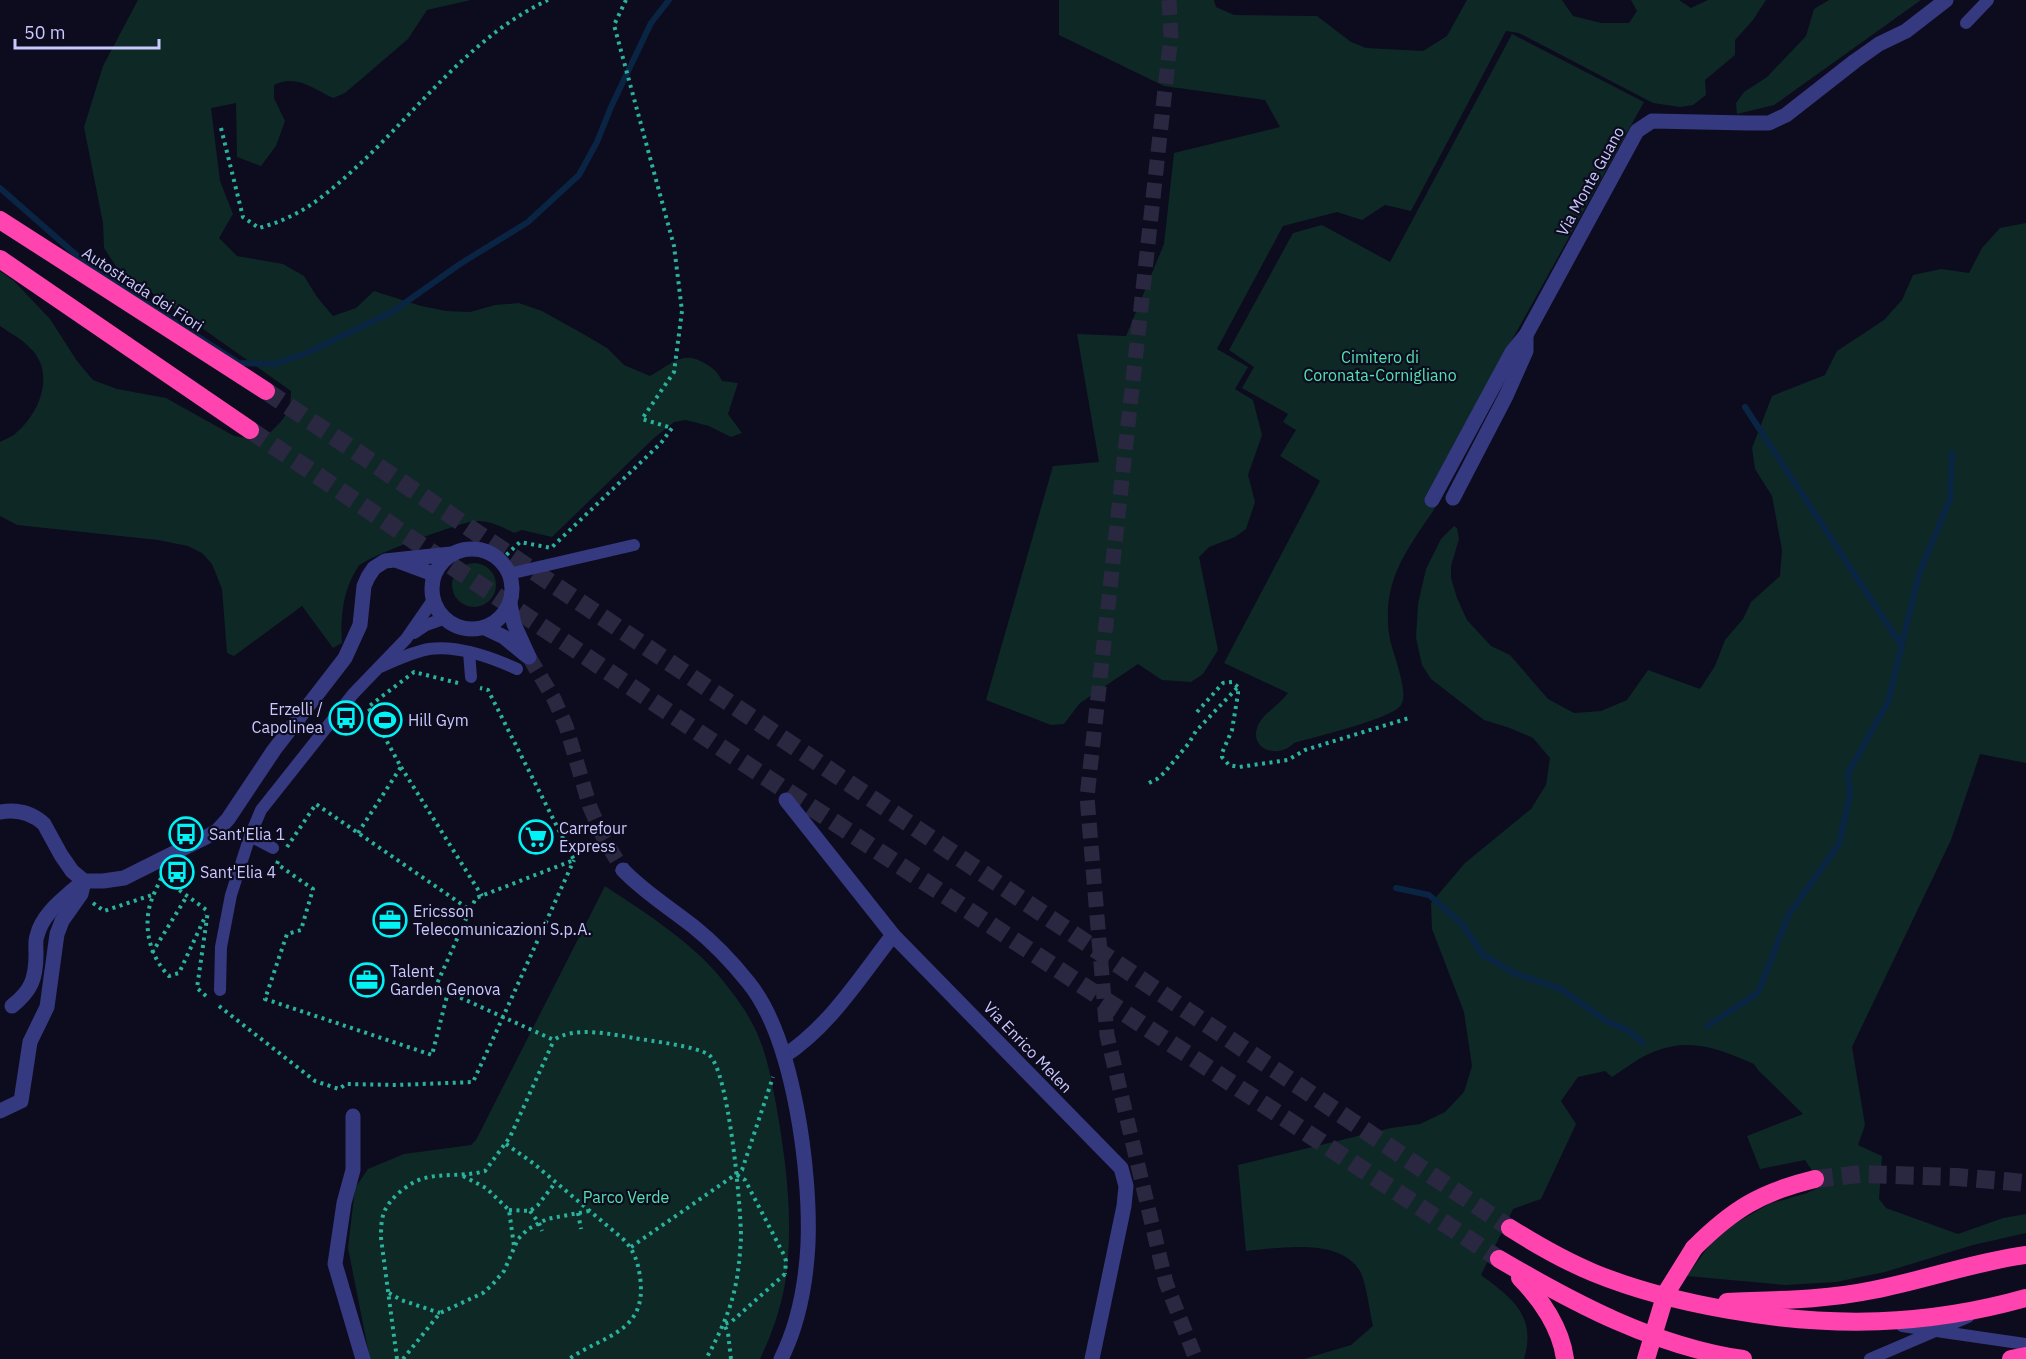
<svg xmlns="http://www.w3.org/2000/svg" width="2026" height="1359" font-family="'IBM Plex Sans',sans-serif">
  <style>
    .green { fill: #0e2825 }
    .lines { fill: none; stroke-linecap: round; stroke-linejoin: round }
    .stream { stroke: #0a2543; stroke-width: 6 }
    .tertiary-tunnel { stroke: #292840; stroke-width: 15; stroke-dasharray: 15 8; stroke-linecap: butt }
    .primary-tunnel { stroke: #292840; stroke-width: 15; stroke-dasharray: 15 8; stroke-linecap: butt }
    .motorway-tunnel { stroke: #292840; stroke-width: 18; stroke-dasharray: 18 9; stroke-linecap: butt }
    .path { stroke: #2ab29d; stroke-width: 4; stroke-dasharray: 3 4.5; stroke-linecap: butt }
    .service { stroke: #35397f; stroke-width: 12 }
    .minor { stroke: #35397f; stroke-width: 15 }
    .tertiary { stroke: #35397f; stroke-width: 15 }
    .motorway { stroke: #ff44af; stroke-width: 18 }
    .motorway-bridge { stroke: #ff44af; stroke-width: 18 }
    .labels { text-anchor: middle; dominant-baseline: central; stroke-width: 4.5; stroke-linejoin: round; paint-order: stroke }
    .street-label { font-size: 16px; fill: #cac9ff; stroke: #0d0b1e }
    .park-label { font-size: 16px; fill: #53e1b0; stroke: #0d0b1e }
    .poi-label { font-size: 16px; fill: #cac9ff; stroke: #0d0b1e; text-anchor: start }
  </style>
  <rect width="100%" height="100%" fill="#0d0b1e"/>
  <g class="green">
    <path d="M138,0H471L427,10L408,39L345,93L333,98C313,88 295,74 274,85V98L285,121L276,146L261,166L237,157L236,103L211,108L220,181L233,214L219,238L237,256L283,264L304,276L317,297L333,316L356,308L374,291L421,306L446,311L470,312L495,305L519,303L542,311L585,335L607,348L624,365L650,376C672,364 682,349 706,364C714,369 718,372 722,381L738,383L728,414L742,433L731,437L709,426L686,420L674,422L654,438L552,537L522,530L514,533C501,526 489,520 474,521C460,523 364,557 358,567C343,589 340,618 342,643L333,648L302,606L234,656L227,653L222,589L212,564L202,553L188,546L158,540L17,525L0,516V442C5,439 12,437 16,433C40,413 56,372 30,348C22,339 10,333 0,326V271L14,281L50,319L77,361L93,380L117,389L166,398L234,436L262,440C279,424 291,416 291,391L117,268L104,248L103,223L84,127L103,66Z"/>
    <path d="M1059,0H1214L1216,7L1234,15L1317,16L1351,42L1366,48L1423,51L1447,36L1467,0H1562L1573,16L1601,23H1629L1637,11L1631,0H1679L1691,8L1708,0H1766L1753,20L1735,40V55L1705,80L1706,95L1693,105L1680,107L1653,103L1519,33L1506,31L1411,211L1385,205L1362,220L1337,212L1283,226L1217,349L1248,367L1235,389L1253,400L1262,435L1248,475L1255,502L1246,529L1235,537L1209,547L1199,557L1218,650L1203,674L1191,682L1162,680L1138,664L1080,703L1064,724L1051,725L986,700L1053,466L1099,462L1077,334L1126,336L1164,244L1174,153L1280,127L1265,100L1164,86L1059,35Z"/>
    <path d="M1829,0H1921L1774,105L1737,114L1736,103L1744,92L1767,77L1806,36L1814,9Z"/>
    <path d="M1512,34L1644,102L1425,497L1437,505C1408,549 1382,578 1389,634C1391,650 1410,692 1401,705C1392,719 1314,737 1294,743C1279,759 1250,750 1257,728C1261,714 1279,706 1288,693L1224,663L1320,481L1280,456L1296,430L1283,422L1288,414L1242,388L1254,367L1229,350L1293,233L1322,225L1390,262Z"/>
    <path d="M2026,223V763L1980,754L1951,840L1852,1047L1865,1125L1858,1145L1882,1156L1879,1199L1886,1208L1958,1234L2003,1218L2026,1214V1233L1973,1245L1885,1272L1836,1282L1785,1285L1687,1276L1711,1243L1734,1224L1769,1204L1807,1193L1822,1186L1805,1160L1760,1169L1747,1136L1803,1114L1758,1070L1754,1064C1722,1050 1691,1037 1656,1051C1641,1056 1626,1068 1612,1077L1605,1071L1578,1077L1561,1101L1576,1124L1541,1199L1513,1209L1481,1275C1512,1298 1537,1316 1524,1359H1304L1351,1345L1373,1326C1370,1313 1366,1282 1360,1271C1340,1237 1279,1248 1246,1251L1238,1165L1391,1128L1420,1124L1445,1112L1464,1092L1472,1066L1464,1012L1432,929L1431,903L1465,863L1531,809L1546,785L1550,758L1533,738L1510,728L1484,720L1431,679L1422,665L1416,638L1418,604L1426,569L1441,539L1454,526L1457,528L1459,539L1451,566V578L1457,598L1467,620L1491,646L1510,655L1548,699L1574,713L1601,711L1627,700L1648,670L1700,689L1715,666L1725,640L1743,619L1751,602L1780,576L1782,550L1772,496L1755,469L1752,448L1772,396L1825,375L1837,351L1884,320L1902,300L1913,275L1941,269L1969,273L1982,248L2000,228Z"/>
    <circle cx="474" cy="585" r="22"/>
    <path d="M605,886C650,916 699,946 731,991C739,1001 747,1013 753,1025C766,1049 771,1078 776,1104C785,1155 792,1207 788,1258C786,1293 775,1328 760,1359H370L348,1248L355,1188L368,1169L404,1154L471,1145L476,1140Z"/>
  </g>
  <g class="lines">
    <g class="stream">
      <path d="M0,188L90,267L239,363L275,364L309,352L392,312L460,264L528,222L579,175L597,142L611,107L651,23L669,0"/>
      <path d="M1745,407L1901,645"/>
      <path d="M1396,888L1429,895L1462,924L1483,955L1514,973L1561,989L1606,1021L1629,1031L1643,1043"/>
      <path d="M1707,1026L1758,993L1789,914L1839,844L1850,794L1848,773L1888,702L1919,574L1950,499L1952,453"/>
    </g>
    <path class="tertiary-tunnel" d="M529,657L554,699L566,726L590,807L604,839L623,870"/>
    <path class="primary-tunnel" d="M1169,0L1171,35L1087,797L1107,1035L1166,1283L1196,1359"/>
    <g class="motorway-tunnel">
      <path d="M266,391L1510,1228"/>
      <path d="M250,430L741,761L1499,1259"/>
      <path d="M1815,1179L1861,1174L1957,1177L2026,1183"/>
    </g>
    <g class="path">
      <path d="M221,128L243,217L259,228C269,225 279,222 289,217C316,205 340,182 362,162C421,106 473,35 548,0"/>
      <path d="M501,560L520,542L551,548L661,443L672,428L642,419L674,372L682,311L674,246L614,25L626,0"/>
      <path d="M1197,712L1223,683L1232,682L1238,687V694L1232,730L1222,753V757L1229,765L1239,767L1288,760L1305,750L1409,718"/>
      <path d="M401,767L482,896"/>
      <path d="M1149,783L1157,779L1164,773L1189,743L1196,731L1237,688"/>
      <path d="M358,833L401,767L368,707L414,672L458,683"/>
      <path d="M287,847L316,804L470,910L435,988L448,992"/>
      <path d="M278,861L277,864L313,889L301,930L287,934L265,999L432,1055L448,992L503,1017L574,860"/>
      <path d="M161,877L208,911"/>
      <path d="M161,878C157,888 151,898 149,909C144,933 152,959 169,976L179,973L206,915"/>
      <path d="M93,903L104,911L152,895"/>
      <path d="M470,910L476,898L574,860L488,690L480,688"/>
      <path d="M152,953L187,896"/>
      <path d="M206,996L197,988L208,911"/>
      <path d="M219,1006L315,1081L339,1089L346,1084L397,1085L473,1082L503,1017L554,1040C573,1026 611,1034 634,1038C650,1041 697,1046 709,1055C729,1071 741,1208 741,1238C740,1253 739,1268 736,1283C731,1310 719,1335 706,1359"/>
      <path d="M506,1144L533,1163L623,1239C634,1250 638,1262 640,1277C648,1333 603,1335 569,1359"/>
      <path d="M737,1175L745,1180L784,1255L786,1261L785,1274"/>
      <path d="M463,1176L486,1188L509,1210L514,1246"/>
      <path d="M509,1210L530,1211L538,1205L555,1183"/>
      <path d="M530,1211L539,1223L542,1231"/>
      <path d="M578,1213L581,1229"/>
      <path d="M631,1247L742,1170L773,1077"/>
      <path d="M389,1293L401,1300L440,1313"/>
      <path d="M397,1359L381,1238C381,1228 381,1219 385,1210C391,1197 411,1181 425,1178C444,1173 464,1177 485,1171L510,1137L554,1040"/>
      <path d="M403,1359L440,1313L483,1293L492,1285L504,1271L518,1239L528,1229L547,1219L589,1211"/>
      <path d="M731,1359L728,1333L724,1324L731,1322L785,1274L789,1275"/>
    </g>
    <g class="service">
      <path d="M1966,23L1988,0"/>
      <path d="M509,574L634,545"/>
      <path d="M414,633L426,625L443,619"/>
      <path d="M469,652L471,677"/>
      <path d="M380,667C396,660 412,652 429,649C458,645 491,657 517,669"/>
      <path d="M250,836L273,848"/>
      <path d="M220,990L221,947L231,895L250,836L261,810L353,694L406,639L433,600"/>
      <path d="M1902,1326L2026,1344"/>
      <path d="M1870,1359L1968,1317"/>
    </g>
    <g class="minor">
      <path d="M1453,498L1506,396L1526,351V335"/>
      <path d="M1432,500L1512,352L1526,335L1637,131L1652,121L1748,123H1769L1786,115L1855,61L1879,44L1906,31L1946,0"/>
      <path d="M398,561L433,574"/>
      <path d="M786,800L893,935L1121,1168L1126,1186L1124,1206L1092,1359"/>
      <path d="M0,812C17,809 31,812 44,824L61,855L72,871L84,881H103L124,878L206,837L217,831L228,819L274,750L345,658L360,625L364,586L368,577L374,568L385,561L451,554"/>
      <path d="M12,1006C31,991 36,979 36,954C36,948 35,941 37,936C42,913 66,897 81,883"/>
      <path d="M784,1056C830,1026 860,977 893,935"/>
      <path d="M0,1111L21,1101L30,1042L47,1007L57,934L62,921L81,894L84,881"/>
      <path d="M353,1116V1170L344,1203L335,1264L363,1359"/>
    </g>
    <g class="tertiary">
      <circle cx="472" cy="589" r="40"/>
      <path d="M510,604L514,624L529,657"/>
      <path d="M485,628L504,637L527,656"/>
      <path d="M623,870C644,892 670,908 694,927C714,943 732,962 748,982C794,1038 811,1172 808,1244C806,1282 798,1325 781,1359"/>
    </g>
    <g class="motorway">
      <path d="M0,220L266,391"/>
      <path d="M0,259L250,430"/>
      <path d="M1510,1228C1537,1245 1565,1261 1594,1273C1638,1291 1683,1302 1729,1310C1831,1328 1927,1326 2026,1298"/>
      <path d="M1694,1248C1733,1209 1761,1192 1815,1179"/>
      <path d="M1499,1259C1574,1303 1654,1346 1743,1359"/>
      <path d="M1520,1278C1541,1299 1561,1328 1565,1359"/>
      <path d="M1727,1302C1776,1300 1825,1300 1873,1290C1925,1280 1974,1262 2026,1255"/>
      <path d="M2011,1359L2026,1356"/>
    </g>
    <path class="motorway-bridge" d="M1646,1359L1666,1293L1694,1248"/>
  </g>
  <defs>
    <g id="bus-ring" transform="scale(1.725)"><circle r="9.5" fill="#0d0b1e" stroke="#00f3f4" stroke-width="1.5"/><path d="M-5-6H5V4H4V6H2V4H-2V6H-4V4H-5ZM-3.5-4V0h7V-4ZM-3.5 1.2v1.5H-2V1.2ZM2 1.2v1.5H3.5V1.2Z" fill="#00f3f4"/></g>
    <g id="stadium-ring" transform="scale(1.725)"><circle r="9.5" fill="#0d0b1e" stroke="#00f3f4" stroke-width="1.5"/><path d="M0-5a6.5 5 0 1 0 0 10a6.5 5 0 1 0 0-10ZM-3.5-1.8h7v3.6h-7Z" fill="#00f3f4"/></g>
    <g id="supermarket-ring" transform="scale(1.725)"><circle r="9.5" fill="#0d0b1e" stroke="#00f3f4" stroke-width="1.5"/><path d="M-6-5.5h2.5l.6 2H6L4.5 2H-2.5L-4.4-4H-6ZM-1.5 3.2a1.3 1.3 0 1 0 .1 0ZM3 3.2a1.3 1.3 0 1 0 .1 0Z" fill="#00f3f4"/></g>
    <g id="office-ring" transform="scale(1.725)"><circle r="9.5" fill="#0d0b1e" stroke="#00f3f4" stroke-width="1.5"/><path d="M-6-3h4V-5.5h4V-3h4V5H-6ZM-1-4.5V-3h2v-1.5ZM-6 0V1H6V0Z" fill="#00f3f4"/></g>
  </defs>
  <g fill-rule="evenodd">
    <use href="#bus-ring" x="346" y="718"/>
    <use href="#stadium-ring" x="385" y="720"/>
    <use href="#bus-ring" x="186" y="834"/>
    <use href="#supermarket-ring" x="536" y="837"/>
    <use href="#bus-ring" x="177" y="872"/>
    <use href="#office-ring" x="390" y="920"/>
    <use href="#office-ring" x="367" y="980"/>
  </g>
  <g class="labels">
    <g class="street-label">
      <text transform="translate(1590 181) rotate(-61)">Via Monte Guano</text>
      <text transform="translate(143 289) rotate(33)">Autostrada dei Fiori</text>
      <text transform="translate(1028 1047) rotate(46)">Via Enrico Melen</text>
    </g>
    <g class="park-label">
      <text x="1380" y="357">Cimitero di<tspan x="1380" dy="18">Coronata-Cornigliano</tspan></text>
      <text x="626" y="1197">Parco Verde</text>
    </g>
    <g class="poi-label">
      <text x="323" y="709" text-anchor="end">Erzelli /<tspan x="323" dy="18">Capolinea</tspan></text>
      <text x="408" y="720">Hill Gym</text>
      <text x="559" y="828">Carrefour<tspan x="559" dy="18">Express</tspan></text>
      <text x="209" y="834">Sant'Elia 1</text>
      <text x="200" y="872">Sant'Elia 4</text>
      <text x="413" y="911">Ericsson<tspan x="413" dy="18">Telecomunicazioni S.p.A.</tspan></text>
      <text x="390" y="971">Talent<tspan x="390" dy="18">Garden Genova</tspan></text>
    </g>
  </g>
  <path d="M15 39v9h144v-9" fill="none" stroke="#cac9ff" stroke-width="3"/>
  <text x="24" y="39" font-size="18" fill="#cac9ff" stroke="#0d0b1e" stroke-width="4.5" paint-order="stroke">50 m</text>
</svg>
